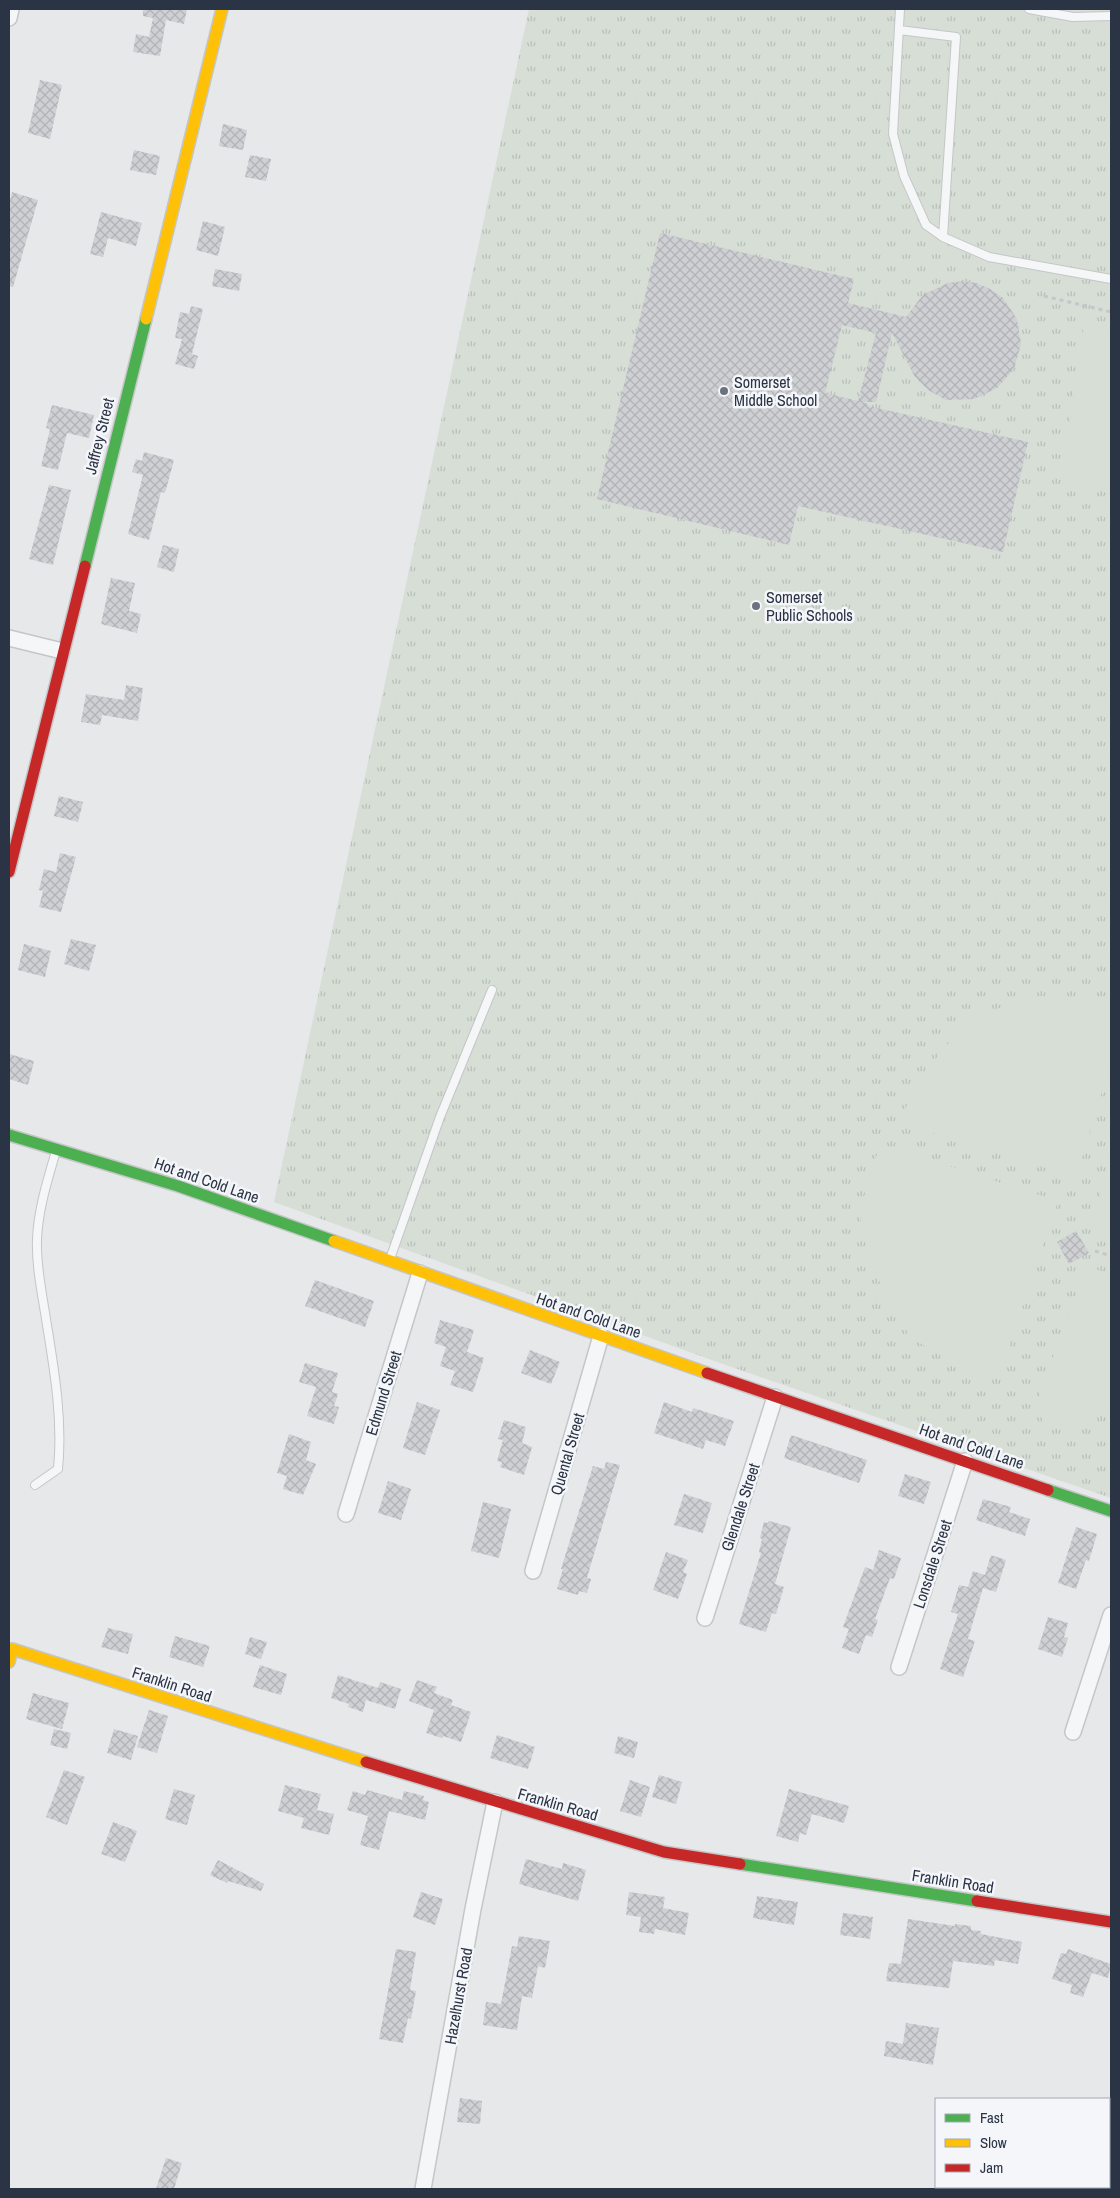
<svg xmlns="http://www.w3.org/2000/svg" width="1120" height="2198" font-family="'Archivo Narrow',sans-serif">
  <style>
    .grass { fill: url(#grass-tufts) }
    .garden { fill: #d6ded6 }
    .building { fill: url(#building-cross-hatch); fill-rule: evenodd }
    .lines { fill: none; stroke-linecap: round; stroke-linejoin: round }
    .lane-casing { stroke: #c4c6c8; stroke-width: 10 }
    .street-casing { stroke: #c4c6c8; stroke-width: 18 }
    .fast-casing { stroke: #c4c6c8; stroke-width: 14 }
    .slow-casing { stroke: #c4c6c8; stroke-width: 14 }
    .jam-casing { stroke: #c4c6c8; stroke-width: 14 }
    .path { stroke: #c5c6ca; stroke-width: 3; stroke-dasharray: 4 4; stroke-linecap: butt }
    .lane { stroke: #f5f6f7; stroke-width: 8 }
    .street { stroke: #f5f6f7; stroke-width: 15 }
    .fast { stroke: #4caf50; stroke-width: 11 }
    .slow { stroke: #ffc107; stroke-width: 11 }
    .jam { stroke: #c62828; stroke-width: 11 }
    .poi-dot { fill: #6c737f; stroke: #f4f6f9; stroke-width: 2 }
    .labels { text-anchor: middle; dominant-baseline: central; stroke-width: 5; stroke-linejoin: round; paint-order: stroke }
    .poi-label { font-size: 16px; fill: #2b3445; stroke: #f4f6f9; text-anchor: start }
    .street-label { font-size: 16px; fill: #2b3445; stroke: #f4f6f9 }
  </style>
  <defs>
    <pattern id="grass-tufts" width="24" height="20" patternUnits="userSpaceOnUse" patternTransform="scale(1.25)"><rect width="24" height="20" fill="#d6ded6"/><path d="M3 7l-1-3M5 7V3M7 7l1-3M15 17l-1-3M17 17v-4M19 17l1-3" fill="none" stroke="#b8bfb9"/></pattern>
    <pattern id="building-cross-hatch" width="8" height="8" patternUnits="userSpaceOnUse" patternTransform="scale(1.25)"><rect width="8" height="8" fill="#ced0d3"/><path d="M0 0l8 8M0 8l8-8" fill="none" stroke="#b1b3b6"/></pattern>
  </defs>
  <rect width="100%" height="100%" fill="#e6e8ea"/>
  <path class="grass" d="M529,9H1111V1498L720,1363L274,1202Z"/>
  <g class="garden">
    <path d="M1084,325L1111,332V490L1061,479Z"/>
    <path d="M1039,996L1111,999V1062L1076,1177L900,1123L915,1084L970,1017Z"/>
    <path d="M880,1144L1058,1201L998,1379L959,1367L910,1337L877,1277L859,1213Z"/>
    <path d="M1111,1154V1227L1093,1221Z"/>
    <path d="M1086,1266L1111,1274V1410L1086,1424H1045L1035,1407Z"/>
  </g>
  <g class="building">
    <path d="M143,9H187L184,24L166,20L160,56L133,52L136,34L149,37L153,18L143,16Z"/>
    <path d="M40,80L62,85L50,139L28,133Z"/>
    <path d="M223,124L247,130L243,150L219,146Z"/>
    <path d="M134,150L160,156L156,175L130,170Z"/>
    <path d="M250,155L271,159L266,181L245,177Z"/>
    <path d="M12,192L38,200L13,287L9,286V205Z"/>
    <path d="M101,212L142,223L136,246L108,238L103,257L90,254Z"/>
    <path d="M203,221L225,227L218,256L196,250Z"/>
    <path d="M660,233L854,279L848,303L906,317L923,295L948,283L964,281L976,283L990,289L1003,298L1017,319L1021,344L1014,369L997,388L974,399L946,400L928,390L915,377L892,333L876,402H862L868,404V406L1028,442L1003,552L798,506L789,545L597,499ZM842,325L876,333L858,401L825,393Z"/>
    <path d="M215,269L242,274L239,291L212,286Z"/>
    <path d="M191,306L203,309L192,354L198,356L194,369L175,364L182,339L175,338L180,312L189,314Z"/>
    <path d="M52,405L94,415L89,438L67,433L58,470L41,466L50,429L46,428Z"/>
    <path d="M144,452L174,460L165,493L161,492L149,540L128,534L143,475L132,472L136,459L142,461Z"/>
    <path d="M49,485L71,490L53,565L29,559Z"/>
    <path d="M163,545L179,549L174,572L157,567Z"/>
    <path d="M111,578L135,583L129,611L141,614L137,633L101,624Z"/>
    <path d="M126,685L143,688L138,721L102,715L100,725L81,722L86,694L124,700Z"/>
    <path d="M59,796L83,802L78,822L54,816Z"/>
    <path d="M60,853L76,857L61,912L39,907L43,891L39,890L44,869L56,872Z"/>
    <path d="M71,939L96,945L89,971L64,964Z"/>
    <path d="M24,944L51,951L45,977L18,970Z"/>
    <path d="M9,1054L34,1061L28,1085L9,1079Z"/>
    <path d="M1076,1231L1089,1253L1069,1264L1057,1242Z"/>
    <path d="M315,1280L374,1301L365,1327L305,1306Z"/>
    <path d="M440,1320L474,1330L467,1352L484,1358L473,1392L450,1385L455,1371L440,1366L446,1347L434,1343Z"/>
    <path d="M530,1350L560,1362L551,1384L521,1373Z"/>
    <path d="M305,1363L338,1373L332,1392L338,1394L334,1406L339,1407L334,1424L307,1416L316,1387L299,1382Z"/>
    <path d="M417,1402L440,1410L425,1455L403,1448Z"/>
    <path d="M664,1402L692,1412L693,1408L734,1421L725,1446L706,1440L703,1449L654,1433Z"/>
    <path d="M504,1420L526,1427L522,1443L532,1447L524,1475L500,1467L502,1462L497,1461L503,1440L498,1439Z"/>
    <path d="M289,1434L311,1442L306,1460L316,1464L303,1495L283,1489L287,1476L277,1473Z"/>
    <path d="M791,1435L867,1460L859,1483L784,1458Z"/>
    <path d="M606,1462L620,1465L587,1578L591,1579L587,1593L579,1591L578,1595L557,1589L563,1569H561L593,1466L604,1469Z"/>
    <path d="M905,1474L931,1482L924,1504L898,1496Z"/>
    <path d="M388,1481L411,1489L401,1520L378,1513Z"/>
    <path d="M684,1494L712,1503L703,1533L674,1525Z"/>
    <path d="M983,1499L1011,1507L1009,1512L1030,1519L1025,1536L976,1520Z"/>
    <path d="M483,1502L511,1509L499,1558L471,1551Z"/>
    <path d="M769,1521L791,1527L775,1584L784,1587L776,1614L772,1613L766,1632L739,1624L761,1553L759,1552L762,1539L760,1538L764,1522L768,1523Z"/>
    <path d="M1076,1527L1097,1534L1089,1561L1086,1560L1076,1589L1058,1583Z"/>
    <path d="M879,1550L901,1558L894,1579L890,1578L875,1619L878,1620L872,1637L866,1635L859,1654L842,1648L849,1629L843,1627L865,1567L873,1570Z"/>
    <path d="M666,1552L688,1560L683,1572L687,1574L678,1599L653,1590Z"/>
    <path d="M991,1555L1006,1560L996,1592L983,1588L968,1639L975,1641L963,1677L940,1669L958,1614L951,1612L959,1585L968,1587L973,1571L985,1575Z"/>
    <path d="M1048,1617L1068,1623L1064,1637L1068,1638L1062,1657L1038,1649Z"/>
    <path d="M108,1628L133,1634L128,1654L101,1647Z"/>
    <path d="M175,1636L210,1646L203,1667L169,1657Z"/>
    <path d="M250,1637L267,1642L261,1659L245,1654Z"/>
    <path d="M260,1665L287,1674L281,1695L253,1687Z"/>
    <path d="M338,1675L378,1688L380,1682L401,1689L395,1709L366,1700L363,1712L348,1707L349,1704L331,1698Z"/>
    <path d="M417,1680L437,1687L434,1693L453,1700L451,1705L471,1712L461,1742L443,1736L442,1738L426,1733L434,1710L409,1701Z"/>
    <path d="M33,1693L69,1703L62,1729L26,1719Z"/>
    <path d="M149,1710L168,1716L157,1753L137,1747Z"/>
    <path d="M54,1729L71,1733L67,1749L50,1745Z"/>
    <path d="M114,1729L138,1736L131,1760L107,1753Z"/>
    <path d="M497,1735L535,1747L528,1769L490,1758Z"/>
    <path d="M618,1736L638,1742L634,1758L614,1753Z"/>
    <path d="M64,1770L85,1777L67,1825L46,1817Z"/>
    <path d="M659,1775L682,1782L676,1804L652,1797Z"/>
    <path d="M630,1780L650,1787L641,1817L620,1811Z"/>
    <path d="M285,1785L321,1794L317,1810L334,1814L329,1835L301,1828L304,1818L278,1811Z"/>
    <path d="M174,1789L195,1795L187,1825L165,1819Z"/>
    <path d="M789,1789L849,1806L844,1823L812,1814L806,1835L800,1833L798,1842L776,1836Z"/>
    <path d="M367,1790L402,1800L404,1791L424,1796L423,1800L429,1802L425,1820L389,1811L379,1850L360,1845L368,1816L347,1810L353,1791L365,1795Z"/>
    <path d="M113,1822L137,1831L125,1862L101,1854Z"/>
    <path d="M526,1859L562,1869L563,1863L586,1870L578,1901L519,1884Z"/>
    <path d="M218,1860L264,1884L261,1891L228,1881L227,1883L210,1875Z"/>
    <path d="M421,1892L443,1899L435,1925L413,1917Z"/>
    <path d="M629,1892L665,1897L663,1908L689,1913L685,1935L655,1929L654,1934L639,1932L641,1917L626,1915Z"/>
    <path d="M757,1896L798,1902L794,1925L753,1918Z"/>
    <path d="M843,1913L873,1917L870,1939L840,1935Z"/>
    <path d="M908,1919L955,1926V1924L971,1926V1930L981,1931V1934L1022,1942L1018,1964L995,1960L994,1966L953,1961L949,1988L886,1981L889,1963L901,1964Z"/>
    <path d="M519,1936L550,1941L545,1968L538,1966L532,1998L522,1996L517,2030L483,2025L486,2002L501,2004L512,1946L517,1947Z"/>
    <path d="M396,1949L416,1952L410,1990L416,1991L411,2019L408,2018L403,2043L379,2039Z"/>
    <path d="M1068,1949L1111,1964L1108,1978L1092,1973L1083,1997L1070,1993L1072,1985L1052,1979L1061,1953L1066,1954Z"/>
    <path d="M906,2023L939,2028L933,2065L884,2056L886,2041L903,2044Z"/>
    <path d="M460,2098L482,2101L480,2124L457,2122Z"/>
    <path d="M166,2158L182,2163L174,2189H156Z"/>
  </g>
  <g class="lines">
    <g class="lane-casing">
      <g id="lane">
        <path d="M1029,9L1073,17L1111,16"/>
        <path d="M899,30L956,37L943,237L926,225L904,176L893,134L900,9"/>
        <path d="M943,237L989,257L1111,279"/>
        <path d="M390,1259L440,1117L492,990"/>
        <path d="M35,1485L58,1469C63,1419 54,1368 46,1319C42,1293 36,1266 37,1240C38,1209 48,1179 56,1151"/>
      </g>
    </g>
    <g class="street-casing">
      <g id="street">
        <path d="M9,18L11,9"/>
        <path d="M9,638L62,651"/>
        <path d="M346,1514L420,1273"/>
        <path d="M533,1571L601,1336"/>
        <path d="M705,1618L775,1397"/>
        <path d="M899,1667L965,1461"/>
        <path d="M1073,1732L1111,1615"/>
        <path d="M423,2189L473,1909L495,1802"/>
      </g>
    </g>
    <g class="fast-casing">
      <g id="fast">
        <path d="M85,566L146,319"/>
        <path d="M9,1135L178,1186L334,1241"/>
        <path d="M1048,1490L1111,1511"/>
        <path d="M740,1864L977,1901"/>
      </g>
    </g>
    <g class="slow-casing">
      <g id="slow">
        <path d="M146,319L222,9"/>
        <path d="M334,1241L707,1373"/>
        <path d="M9,1662L12,1649L366,1762"/>
      </g>
    </g>
    <g class="jam-casing">
      <g id="jam">
        <path d="M9,872L85,566"/>
        <path d="M707,1373L1048,1490"/>
        <path d="M366,1762L664,1852L740,1864"/>
        <path d="M977,1901L1111,1922"/>
      </g>
    </g>
    <g class="path">
      <path d="M1044,296L1111,312"/>
      <path d="M1095,1251L1111,1256"/>
    </g>
    <use href="#lane" class="lane"/>
    <use href="#street" class="street"/>
    <use href="#fast" class="fast"/>
    <use href="#slow" class="slow"/>
    <use href="#jam" class="jam"/>
  </g>
  <g class="poi-dot">
    <circle cx="724" cy="391" r="5"/>
    <circle cx="756" cy="606" r="5"/>
  </g>
  <g class="labels">
    <g class="poi-label">
      <text x="734" y="382">Somerset<tspan x="734" dy="18">Middle School</tspan></text>
      <text x="766" y="597">Somerset<tspan x="766" dy="18">Public Schools</tspan></text>
    </g>
    <g class="street-label">
      <text transform="translate(99 436) rotate(-76)">Jaffrey Street</text>
      <text transform="translate(207 1180) rotate(19)">Hot and Cold Lane</text>
      <text transform="translate(589 1315) rotate(19)">Hot and Cold Lane</text>
      <text transform="translate(383 1393) rotate(-73)">Edmund Street</text>
      <text transform="translate(972 1446) rotate(19)">Hot and Cold Lane</text>
      <text transform="translate(567 1454) rotate(-74)">Quental Street</text>
      <text transform="translate(740 1507) rotate(-72)">Glendale Street</text>
      <text transform="translate(932 1564) rotate(-72)">Lonsdale Street</text>
      <text transform="translate(172 1684) rotate(18)">Franklin Road</text>
      <text transform="translate(558 1804) rotate(16)">Franklin Road</text>
      <text transform="translate(953 1881) rotate(9)">Franklin Road</text>
      <text transform="translate(458 1996) rotate(-80)">Hazelhurst Road</text>
    </g>
  </g>
  <rect width="1120" height="2198" fill="none" stroke="#2b3445" stroke-width="20"/>
  <rect x="935" y="2098" width="175" height="90" fill="#f4f6f9" stroke="#a4a8b1"/>
  <rect x="945" y="2114" width="25" height="8" fill="#4caf50" stroke="#a4a8b1"/>
  <text x="980" y="2123" font-size="15" fill="#2b3445">Fast</text>
  <rect x="945" y="2139" width="25" height="8" fill="#ffc107" stroke="#a4a8b1"/>
  <text x="980" y="2148" font-size="15" fill="#2b3445">Slow</text>
  <rect x="945" y="2164" width="25" height="8" fill="#c62828" stroke="#a4a8b1"/>
  <text x="980" y="2173" font-size="15" fill="#2b3445">Jam</text>
</svg>
